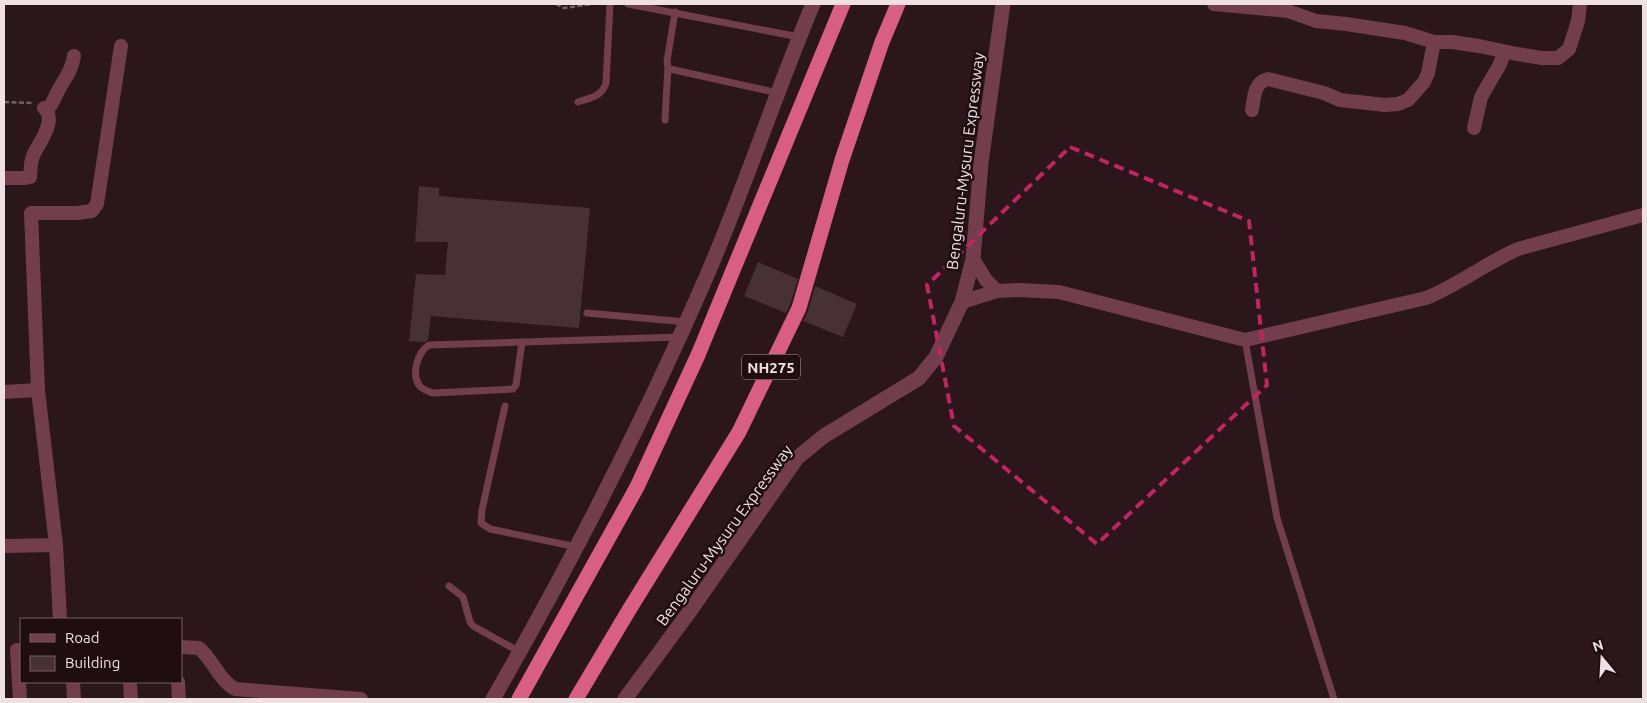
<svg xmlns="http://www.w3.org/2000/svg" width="1647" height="703" font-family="Ubuntu,sans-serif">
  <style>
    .building { fill: #473136 }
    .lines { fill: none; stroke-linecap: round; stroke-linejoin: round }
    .path { stroke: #736165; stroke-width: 2.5; stroke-dasharray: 5 2.5; stroke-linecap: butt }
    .service { stroke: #723d4c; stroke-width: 7 }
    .minor { stroke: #723d4c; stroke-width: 14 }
    .tertiary { stroke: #723d4c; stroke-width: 15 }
    .trunk { stroke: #d85e83; stroke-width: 15 }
    .marked { fill: none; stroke: #c42262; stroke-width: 4; stroke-dasharray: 10 6; stroke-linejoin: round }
    .labels { text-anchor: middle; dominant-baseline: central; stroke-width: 5; stroke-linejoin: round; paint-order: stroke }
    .shield { fill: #200d12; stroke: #b1a1a4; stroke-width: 1 }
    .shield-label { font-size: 15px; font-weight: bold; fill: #efe0e3 }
    .street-label { font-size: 16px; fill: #efe0e3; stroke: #200d12 }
  </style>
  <rect width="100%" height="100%" fill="#2a161b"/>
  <g class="building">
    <path d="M419,186L439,188V196L590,208L579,328L431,316L428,340L425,342L409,341L416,274L445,275L448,242H415Z"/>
    <path d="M758,262L798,279L790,305L786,313L744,296Z"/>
    <path d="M815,286L857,304L843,337L803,321L808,311Z"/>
  </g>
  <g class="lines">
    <g class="path">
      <path d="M556,4L564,8L592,4"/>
      <path d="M4,102L32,103"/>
    </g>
    <g class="service">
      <path d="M628,4L799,37"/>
      <path d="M675,12L667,61L668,67L670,69L778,93"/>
      <path d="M578,102C589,98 602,97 606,83L610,4"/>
      <path d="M665,120L668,67"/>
      <path d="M587,313L686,322"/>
      <path d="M1245,340L1277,518L1334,699"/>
      <path d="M522,342L516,385L513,389L433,393C428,391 422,390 419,385C411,373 418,352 429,345L679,337"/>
      <path d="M505,406L482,510L481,523L490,529L577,547"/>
      <path d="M449,586L463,597L470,622L473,626L520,652"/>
    </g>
    <g class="minor">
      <path d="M1214,4L1288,11L1316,21L1346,24L1405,33L1434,42H1452L1479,46L1517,54L1542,58H1558L1569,49L1578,21L1580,4"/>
      <path d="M47,110C52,105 54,99 57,93C64,78 71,74 74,56"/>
      <path d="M1252,110C1254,98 1254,82 1268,79L1324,93L1340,100L1385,105L1398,104L1408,100L1424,82L1428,73L1434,42"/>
      <path d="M1474,128L1481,97L1499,66L1505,52"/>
      <path d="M4,178H25L30,177C31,170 30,163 33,156C38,144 58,120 44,108"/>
      <path d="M973,259L986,280L997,291"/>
      <path d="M962,302L997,291L1019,290L1059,292L1245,340L1426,298C1458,285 1486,263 1518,249L1643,215"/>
      <path d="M4,392L38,390"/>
      <path d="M4,546L56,545"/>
      <path d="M60,619L56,545L38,390L31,213H77L92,211L97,204L121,46"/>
      <path d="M181,647L199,648C213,660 219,680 235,689L361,699"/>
      <path d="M17,650L20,699"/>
      <path d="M73,682L74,699"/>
      <path d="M130,682L131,699"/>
      <path d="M178,682L179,699"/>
    </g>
    <g class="tertiary">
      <path d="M493,699C572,561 645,419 708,273C746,184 776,92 813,4"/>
      <path d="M625,699L690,611L797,458L824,436L919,378L936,357L962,302L973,259L981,163L1003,4"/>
    </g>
    <g class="trunk">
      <path d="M519,699L637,487L698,355L843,4"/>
      <path d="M576,699L629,610L739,432L799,308L842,160L882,42L898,4"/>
    </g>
  </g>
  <path class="marked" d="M1070,147L1249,221L1267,385L1097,544L954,426L927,285Z"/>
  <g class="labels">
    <rect class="shield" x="742" y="354.5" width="58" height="25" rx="4"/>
    <g class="shield-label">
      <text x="771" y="367">NH275</text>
    </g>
    <g class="street-label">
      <text transform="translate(965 161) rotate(-83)">Bengaluru-Mysuru Expressway</text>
      <text transform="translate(724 535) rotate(-54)">Bengaluru-Mysuru Expressway</text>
    </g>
  </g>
  <rect width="1647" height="703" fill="none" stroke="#efe0e3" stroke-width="10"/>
  <rect x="20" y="618" width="162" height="65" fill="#200d12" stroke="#736166"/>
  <rect x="30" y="634" width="25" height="8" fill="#723d4c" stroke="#736166"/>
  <text x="65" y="643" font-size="15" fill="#efe0e3">Road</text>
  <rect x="30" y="656" width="25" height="15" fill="#473136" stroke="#736166"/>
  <text x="65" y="668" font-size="15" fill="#efe0e3">Building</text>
  <g transform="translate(1602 658) rotate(342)" stroke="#200d12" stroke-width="4" paint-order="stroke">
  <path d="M0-4L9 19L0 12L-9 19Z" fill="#efe0e3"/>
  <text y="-8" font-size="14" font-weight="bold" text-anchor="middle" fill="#efe0e3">N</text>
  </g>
</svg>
